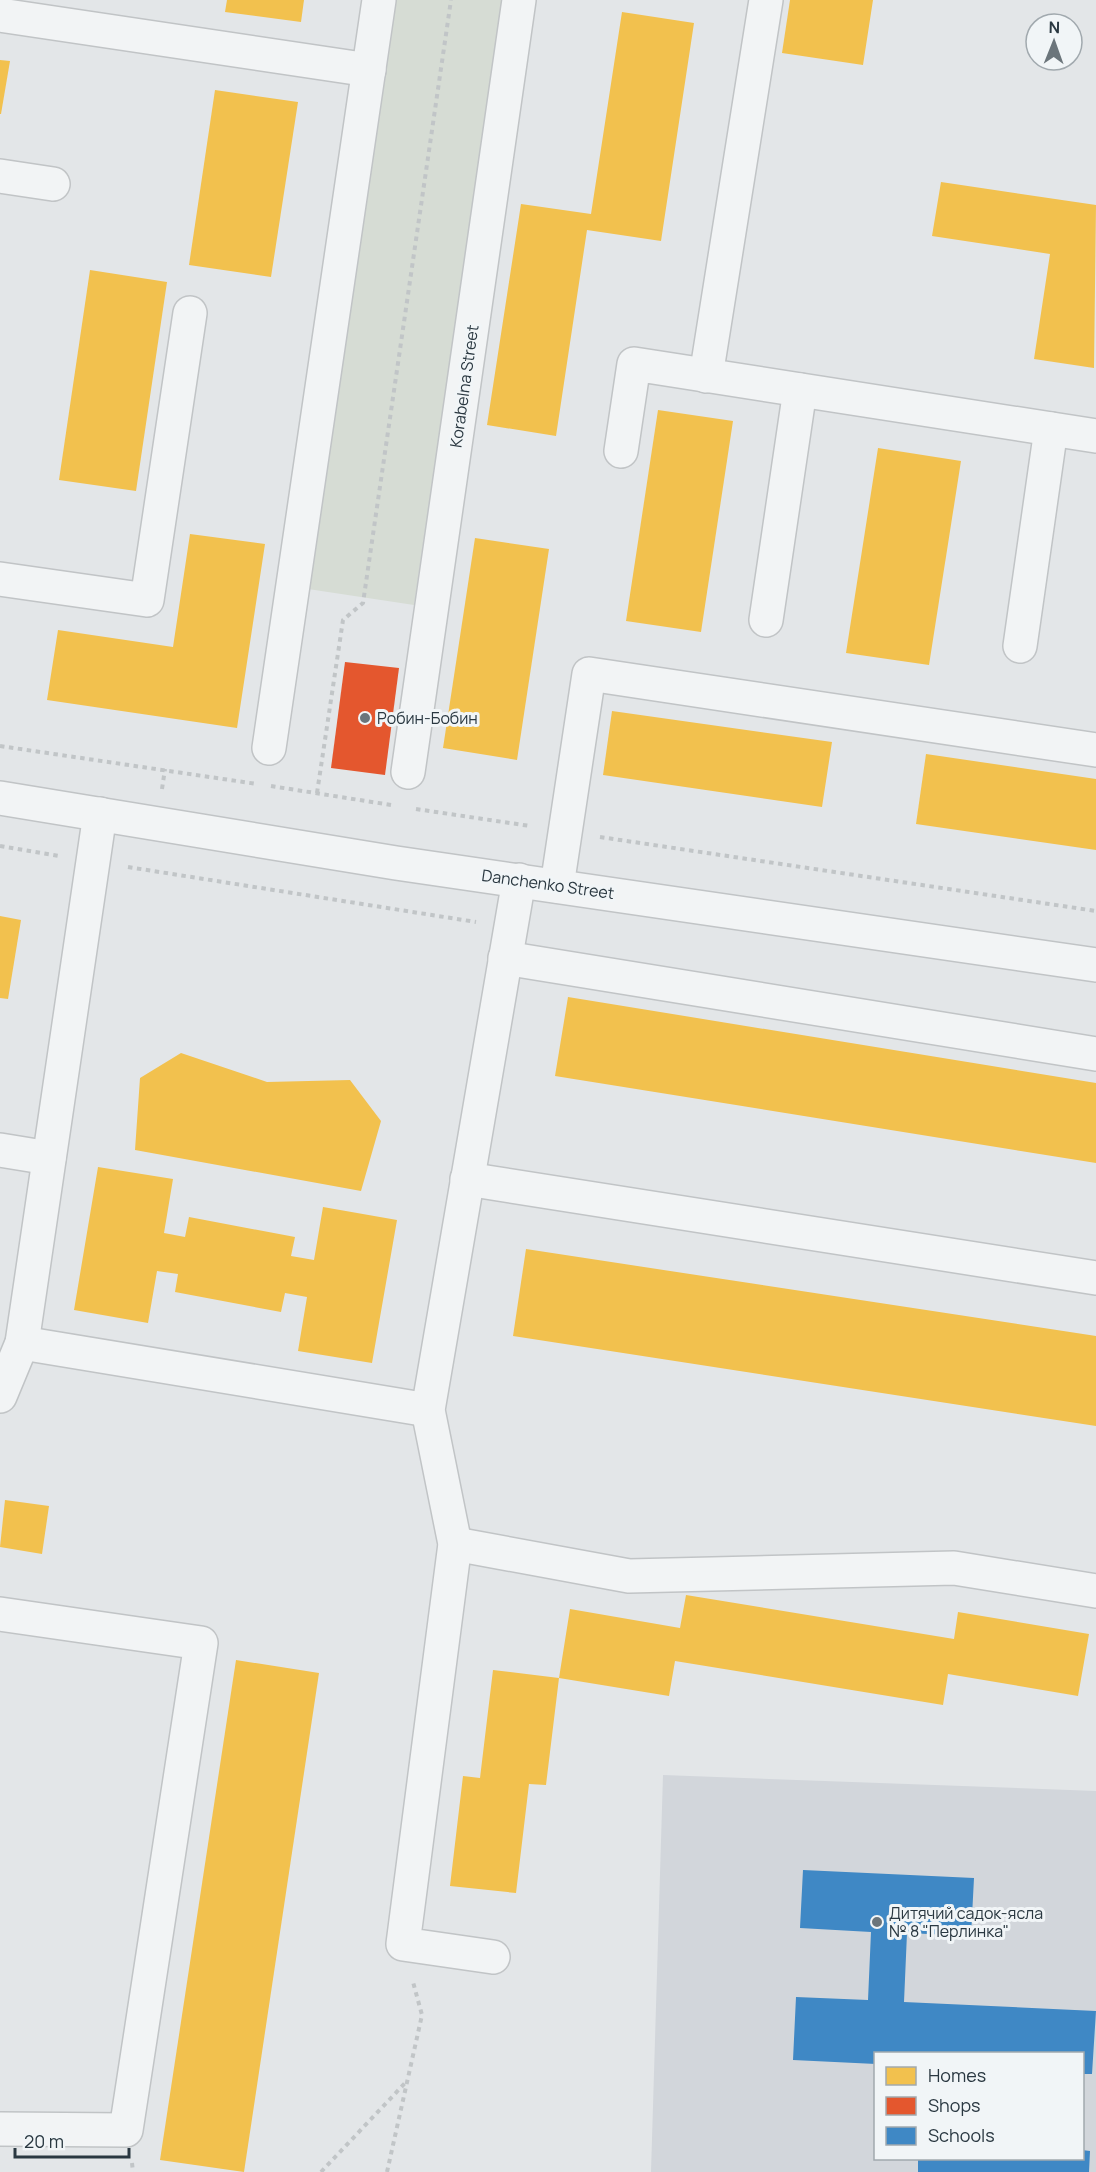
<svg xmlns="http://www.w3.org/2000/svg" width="1096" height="2172" font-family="Manrope,sans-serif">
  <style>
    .built { fill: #d2d6db; fill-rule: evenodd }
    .green { fill: #d6dcd4 }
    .homes { fill: #f2c14e }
    .shops { fill: #e4572e }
    .schools { fill: #3f88c5 }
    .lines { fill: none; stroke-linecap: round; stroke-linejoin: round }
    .minor-casing { stroke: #c1c4c6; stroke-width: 36 }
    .path { stroke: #c1c5c7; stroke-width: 4; stroke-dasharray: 4.5 4.5; stroke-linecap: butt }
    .minor { stroke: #f2f4f5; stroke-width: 33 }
    .poi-dot { fill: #6b757b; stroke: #f1f5f7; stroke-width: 2 }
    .labels { text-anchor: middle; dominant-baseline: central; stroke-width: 6; stroke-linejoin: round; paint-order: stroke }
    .street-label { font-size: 16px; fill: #2a3841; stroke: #f1f5f7 }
    .poi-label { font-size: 16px; fill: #2a3841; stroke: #f1f5f7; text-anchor: start }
  </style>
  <rect width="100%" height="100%" fill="#e3e6e8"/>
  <path class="built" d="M663,1775L1096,1791V2172H651ZM876,2054H1082V2158H876Z"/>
  <path class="green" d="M395,0H503L414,605L308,589Z"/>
  <g class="homes">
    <path d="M227,0H304L301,22L225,12Z"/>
    <path d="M790,0H873L863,65L782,53Z"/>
    <path d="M622,12L694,23L661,241L587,230L556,436L487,425L521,204L591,214Z"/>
    <path d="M0,60L10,61L1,114H0Z"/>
    <path d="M215,90L298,102L271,277L189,265Z"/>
    <path d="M941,182L1096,205L1094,368L1034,359L1050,254L932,236Z"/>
    <path d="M90,270L167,282L136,491L59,480Z"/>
    <path d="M658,410L733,421L701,632L626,621Z"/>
    <path d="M878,448L961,461L929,665L846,653Z"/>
    <path d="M190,534L265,544L237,728L47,700L58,630L173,647Z"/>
    <path d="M475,538L549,549L517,760L443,748Z"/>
    <path d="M612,711L832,742L822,807L603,775Z"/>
    <path d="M926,754L1096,779V850L916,824Z"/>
    <path d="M0,916L21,920L8,999L0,998Z"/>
    <path d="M568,997L1096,1083V1163L555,1076Z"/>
    <path d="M181,1053L267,1082L350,1080L381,1121L361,1191L135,1150L140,1078Z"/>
    <path d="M98,1167L173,1179L164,1233L185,1237L189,1217L295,1237L291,1256L314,1260L323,1207L397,1220L372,1363L298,1351L307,1297L285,1293L281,1312L175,1292L178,1274L157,1271L148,1323L74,1310Z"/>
    <path d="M526,1249L1096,1336V1426L513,1336Z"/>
    <path d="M5,1500L49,1506L42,1554L0,1547Z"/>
    <path d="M686,1595L954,1639L958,1612L1089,1634L1078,1696L948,1674L943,1705L675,1661L669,1696L559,1678L570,1609L680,1628Z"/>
    <path d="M236,1660L319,1673L244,2172L160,2160Z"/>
    <path d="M493,1670L559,1678L546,1785L529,1784L516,1893L450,1886L463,1776L480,1778Z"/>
  </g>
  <path class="shops" d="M345,662L399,668L385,775L331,768Z"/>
  <g class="schools">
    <path d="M803,1870L974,1878L971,1936L907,1933L904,2002L1096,2011L1092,2074H1082V2054H876V2064L793,2060L796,1997L868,2000L871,1932L800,1928Z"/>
    <path d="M1082,2150L1090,2151L1089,2172H918V2158H1082Z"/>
  </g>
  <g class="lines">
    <g class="minor-casing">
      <g id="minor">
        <path d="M0,15L369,70"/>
        <path d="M0,176L53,184"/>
        <path d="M706,376L766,0"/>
        <path d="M621,451L634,364L1096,436"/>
        <path d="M0,579L147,600L190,313"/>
        <path d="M766,620L800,390"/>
        <path d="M1020,646L1051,429"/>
        <path d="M269,748L379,0"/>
        <path d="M408,772L519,0"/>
        <path d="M0,798L396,863L1096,965"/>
        <path d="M557,886L589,674L1096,750"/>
        <path d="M505,958L1096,1054"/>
        <path d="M0,1150L49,1158"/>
        <path d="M467,1179L1096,1278"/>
        <path d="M22,1343L428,1410"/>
        <path d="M0,1396L22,1343L100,814"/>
        <path d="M455,1544L629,1576L954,1568L1096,1591"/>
        <path d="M0,1614L201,1643L126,2130L0,2129"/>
        <path d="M493,1957L403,1944L455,1544L428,1410L519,880"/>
      </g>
    </g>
    <g class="path">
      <path d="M0,746L257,784"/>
      <path d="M271,786L391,805"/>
      <path d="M162,789L165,769"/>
      <path d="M317,793L343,620L363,603L451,0"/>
      <path d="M416,809L530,826"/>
      <path d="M600,837L1096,911"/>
      <path d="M0,846L59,856"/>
      <path d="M128,867L476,922"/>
      <path d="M132,2163L133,2172"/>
      <path d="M321,2172L407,2081"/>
      <path d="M387,2172L422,2015L413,1982"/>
    </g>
    <use href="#minor" class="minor"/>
  </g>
  <g class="poi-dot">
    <circle cx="365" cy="718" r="6"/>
    <circle cx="877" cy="1922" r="6"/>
  </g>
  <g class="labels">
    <g class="street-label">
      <text transform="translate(464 386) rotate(-82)">Korabelna Street</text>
      <text transform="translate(548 884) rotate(8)">Danchenko Street</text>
    </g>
    <g class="poi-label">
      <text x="377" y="718">Робин-Бобин</text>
      <text x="889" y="1913">Дитячий садок-ясла<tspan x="889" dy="18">№ 8 "Перлинка"</tspan></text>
    </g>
  </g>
  <rect x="874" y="2052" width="210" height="108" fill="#f1f5f7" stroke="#a1a9ae" stroke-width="1.5"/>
  <rect x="886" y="2067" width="30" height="18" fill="#f2c14e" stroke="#a1a9ae" stroke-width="1.5"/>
  <text x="928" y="2082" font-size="18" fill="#2a3841">Homes</text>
  <rect x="886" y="2097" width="30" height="18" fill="#e4572e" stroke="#a1a9ae" stroke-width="1.5"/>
  <text x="928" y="2112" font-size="18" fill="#2a3841">Shops</text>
  <rect x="886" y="2127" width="30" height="18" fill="#3f88c5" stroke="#a1a9ae" stroke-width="1.5"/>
  <text x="928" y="2142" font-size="18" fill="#2a3841">Schools</text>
  <g transform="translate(1054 42) rotate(1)"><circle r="28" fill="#f1f5f7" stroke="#a1a9ae" stroke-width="1.5"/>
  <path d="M0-4.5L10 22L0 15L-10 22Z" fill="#6b757b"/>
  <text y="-9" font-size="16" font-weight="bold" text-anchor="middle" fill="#2a3841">N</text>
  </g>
  <path d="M15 2148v9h114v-9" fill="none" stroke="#2a3841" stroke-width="3"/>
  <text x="24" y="2148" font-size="18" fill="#2a3841" stroke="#f1f5f7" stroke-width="4.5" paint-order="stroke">20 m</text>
</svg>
